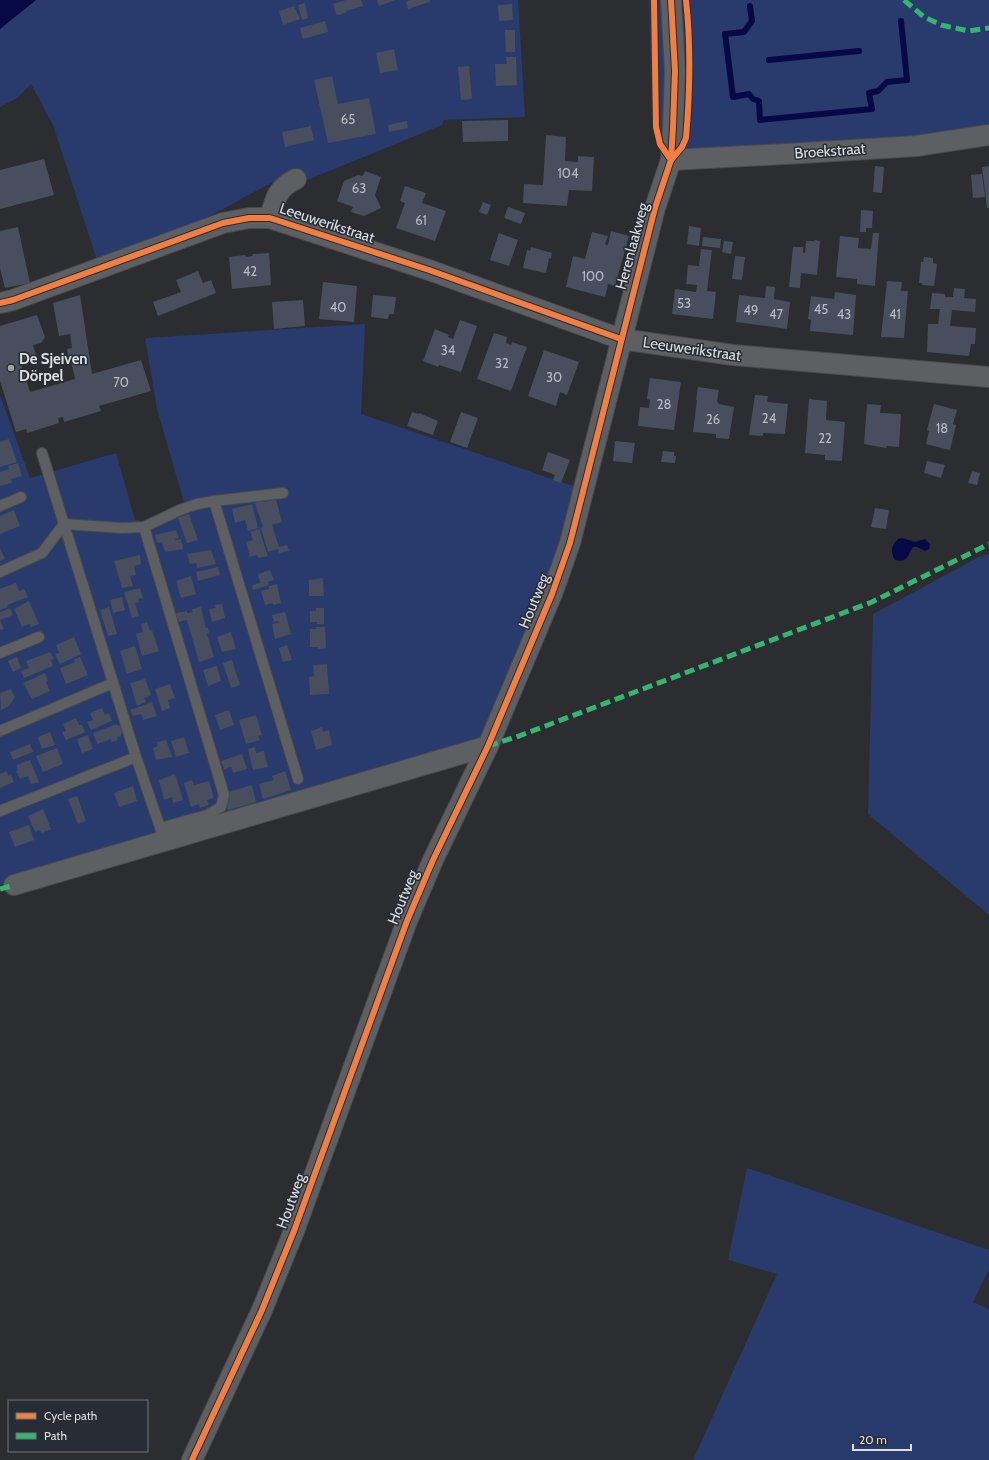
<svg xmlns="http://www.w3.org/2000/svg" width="989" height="1460" font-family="Cabin,sans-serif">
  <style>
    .green { fill: #293b6c }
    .water { fill: #070947 }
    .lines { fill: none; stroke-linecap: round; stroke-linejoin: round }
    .stream { stroke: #070947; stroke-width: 6 }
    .building { fill: #484e5e }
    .lane-casing { stroke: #494a4d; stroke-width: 12 }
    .street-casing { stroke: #494a4d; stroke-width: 22 }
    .lane { stroke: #5e5f63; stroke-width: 10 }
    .street { stroke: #5e5f63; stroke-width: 20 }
    .quiet { stroke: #33b770; stroke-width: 5; stroke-dasharray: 10 5; stroke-linecap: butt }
    .cycleway-casing { stroke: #282c34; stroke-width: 8 }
    .cycleway { stroke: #f27e40; stroke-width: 6 }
    .poi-dot { fill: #9ea1a5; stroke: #282c34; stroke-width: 1.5 }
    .labels { text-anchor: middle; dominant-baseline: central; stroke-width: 3; stroke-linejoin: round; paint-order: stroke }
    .number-label { font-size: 13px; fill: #b7bbc2 }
    .street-label { font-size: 15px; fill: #dcdfe4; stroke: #282c34 }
    .poi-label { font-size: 15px; font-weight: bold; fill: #dcdfe4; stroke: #282c34; text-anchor: start }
  </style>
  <rect width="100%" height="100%" fill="#2b2d31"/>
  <g class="green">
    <path d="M36,0H518L525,117L444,120L442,125L295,185L290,175C262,186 238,202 211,215C174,233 136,246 97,260L53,125L31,84L17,98L0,107V29Z"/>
    <path d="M649,0H989V129L781,150L780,144L755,145V152L691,151L652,128Z"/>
    <path d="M365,324L361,414L576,487L563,537L534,614L480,742L0,885V395L30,478L116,453L135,520L144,521L184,502L157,409L145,338Z"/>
    <path d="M989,554V915L868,814L873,614L979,557Z"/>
    <path d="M747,1168L989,1250V1269L973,1302L989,1309V1460H693L777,1274L728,1260Z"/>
  </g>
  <g class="water">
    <path d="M0,0H36L0,29Z"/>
    <path d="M902,538L915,542L925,539L930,544L929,549L925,551L917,547H913C907,556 908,563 895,560C890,552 891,546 898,539Z"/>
  </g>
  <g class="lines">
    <g class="stream">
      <path d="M750,6L752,21L744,32L725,34L733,97L749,94L753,99L759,101L760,120L872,109L869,93L878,91L887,82L907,80L901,21"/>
      <path d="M769,60L859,51"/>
    </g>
  </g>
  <g class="building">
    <path d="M346,0H361L363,6L346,11L347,12L339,15L336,14L333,4Z"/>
    <path d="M377,0H395L379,6Z"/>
    <path d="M411,0H430V2L408,9L406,2Z"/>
    <path d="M305,3L308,18L302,20L298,5Z"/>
    <path d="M512,4L513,20L499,21L498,5Z"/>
    <path d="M294,6L300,19L283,25L279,11Z"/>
    <path d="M325,21L328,32L303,39L300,28Z"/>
    <path d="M505,30H515V52H506Z"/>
    <path d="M394,49L398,70L380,73L376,53Z"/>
    <path d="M506,57H516L517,85L496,86L495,64H507Z"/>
    <path d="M469,66L472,99L461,100L458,67Z"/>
    <path d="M332,76L338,104L369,98L376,134L328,143L314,80Z"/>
    <path d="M508,120V141L463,142L462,121Z"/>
    <path d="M407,121L408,128L389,132L388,125Z"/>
    <path d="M311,126L314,140L285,147L282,132Z"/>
    <path d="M546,135L566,137L565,161L578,162V156L594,157L592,191L569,190L567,206L523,203L524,184L543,185Z"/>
    <path d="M44,159L54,195L0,209V170Z"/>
    <path d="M875,166L884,167L882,193L873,192Z"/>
    <path d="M989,166V208H987L982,167Z"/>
    <path d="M365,171L381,177L375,195L381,208L364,216L351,212L353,207L337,201L344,181L358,175L363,176Z"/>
    <path d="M982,174L985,197L973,198L971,175Z"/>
    <path d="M405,186L426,193L422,203L446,211L435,241L396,228L405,203L400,201Z"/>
    <path d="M483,202L491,205L487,215L479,212Z"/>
    <path d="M508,207L525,213L521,224L504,218Z"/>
    <path d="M861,210L873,211L872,228H866V232H860Z"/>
    <path d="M689,226L701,228L699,246L687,244Z"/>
    <path d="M18,227L30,283L5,288L0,268V231Z"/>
    <path d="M611,231L629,236L615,286L608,284L605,297L566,287L573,256L585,259L592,232L608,236L605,244L608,245Z"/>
    <path d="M499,233L518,240L509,266L490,260Z"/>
    <path d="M873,233H879L875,286L857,284V279L836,277L840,236L859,238L858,248L871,249Z"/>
    <path d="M703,237L721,239L720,248L702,246Z"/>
    <path d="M815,240L820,241L817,275L801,273L800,288L789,287L793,247H803V252L805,253L806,241H814Z"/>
    <path d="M724,241L733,242L731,254L722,252Z"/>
    <path d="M531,247L552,253L551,259L549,258L546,273L523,268L527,250L530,251Z"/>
    <path d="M701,249L712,250L707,291L716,292L713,319L672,314L675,289L696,292L697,285L686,284L688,265L699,266Z"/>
    <path d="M269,253L271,285L232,289L229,257L245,255L246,257L252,256L253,254Z"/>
    <path d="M735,256L745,257L742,280L732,279Z"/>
    <path d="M924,257L933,258V263L937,264L934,286L922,285V283H919L921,262H923Z"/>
    <path d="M198,271L203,283L211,280L216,293L158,316L153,302L181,292L176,280Z"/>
    <path d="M887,281L902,282L901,291H908L904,338L881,337Z"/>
    <path d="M323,282L357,286L354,322L319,319Z"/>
    <path d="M766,286L775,287L774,299L790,302L787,329L736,322L739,295L765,298Z"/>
    <path d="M954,288L965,289L964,298L976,299L975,312L952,310L950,326L976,328L975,344H971L969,356L927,352L928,324H938L940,309H930L932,293L945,294V297H953Z"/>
    <path d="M835,292L856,295L853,335L810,331L811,320L808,319L811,296L834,299Z"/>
    <path d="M80,295L92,374L141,360L151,391L99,406L101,411L64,422L63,417L58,418L59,423L27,433L26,429L16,432L0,381V326L37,315L45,337L41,343L33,345L36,355L20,361L30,392L75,379L71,361H69L67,349L72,348L70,334L59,336L53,303Z"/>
    <path d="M373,295L396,297L394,314H389L388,319L371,317Z"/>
    <path d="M303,300L305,326L274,329L272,302Z"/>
    <path d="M460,320L477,326L461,372L439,365L438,367L423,361L435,329L449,335L448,337L453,339Z"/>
    <path d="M494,333L507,337L506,343L511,345L512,342L527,347L511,391L477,379Z"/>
    <path d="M544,350L579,362L567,395L560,392L556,406L528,396Z"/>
    <path d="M650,378L681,382L674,430L638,426L640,407L649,408L650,400L647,399Z"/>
    <path d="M698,387L719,390L717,401L719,404L734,407L729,439L716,438V434L693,432L697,400H696Z"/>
    <path d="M755,395L768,396L767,402L788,404L785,434L763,433V436L749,435Z"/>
    <path d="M809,399L827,401L826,420L845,422L842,461L825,460V455L805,453Z"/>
    <path d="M867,404L881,405L880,413L901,414L899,447L887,446L886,448L864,444Z"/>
    <path d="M934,404L957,410L953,424L956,425L950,450L926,444L929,431L927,430Z"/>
    <path d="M412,412L419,414V413L438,421L433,435L407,426Z"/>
    <path d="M461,412L478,418L467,448L450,442Z"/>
    <path d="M9,439L17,462L0,467V442Z"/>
    <path d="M615,441L635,443L632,463L613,461Z"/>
    <path d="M663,451L674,452V456H676L675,463L661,462Z"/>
    <path d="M548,452L570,460L561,483L553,480L555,475L542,470Z"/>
    <path d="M927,461L945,465L941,478L924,473Z"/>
    <path d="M18,463L22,476L11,479L12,483L0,486V472L9,469L8,466Z"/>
    <path d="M972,471L980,473L977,485L968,483Z"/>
    <path d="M276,499L282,522L272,525L279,547L287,545L289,551L279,553L278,549L268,552L261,528L263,527L255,503L263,500L264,502Z"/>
    <path d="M252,504L258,528L248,531L245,520L235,523L232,509Z"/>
    <path d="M875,508L889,510L886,529L871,527Z"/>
    <path d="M14,510L20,526L0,534V516Z"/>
    <path d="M189,514L198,540L187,543L178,518Z"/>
    <path d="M259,529L268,556L259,558L257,555L250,557L246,542L253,540L250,532Z"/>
    <path d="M176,530L179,538L175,539V540L181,539L183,549L165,552L162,542L157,543L155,535Z"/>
    <path d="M0,548L5,559L0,561Z"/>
    <path d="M211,550L216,564L197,568L196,563L190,564L187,554Z"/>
    <path d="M140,555L141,564L134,566L136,575L130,576L133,586L122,588L114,561Z"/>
    <path d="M218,567L220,575L198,581L196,572Z"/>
    <path d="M270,570L274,580L268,582L269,585L253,590L252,585L260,583L258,574Z"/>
    <path d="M191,576L196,594L181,598L176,581Z"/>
    <path d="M323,578L324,596H309V580Z"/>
    <path d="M16,583L19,591L24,589L28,597L7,605L8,607L0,610V589Z"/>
    <path d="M277,584L281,603L273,605V603L265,605L261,591L269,589V586Z"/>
    <path d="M140,588L143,598L138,599L139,602L135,603L139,616L132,618L124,592Z"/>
    <path d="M122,597L125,610L113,613L110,600Z"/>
    <path d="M29,601L39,624L31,627L29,624L22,627L14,609Z"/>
    <path d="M222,604L225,618L212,622L209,609L216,608L215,605Z"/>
    <path d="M109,607L117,634L108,636L100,610Z"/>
    <path d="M201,607L206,628H208L209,633L207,634L214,657L199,662L187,620L178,622L176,613L187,611V613L193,612L192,609Z"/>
    <path d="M10,608L13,615L0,620L4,629L0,630V612Z"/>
    <path d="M316,608H324V624H317V622H310V611H316Z"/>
    <path d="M285,612L291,634L275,639L272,624L279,623L278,621L274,622L272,615Z"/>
    <path d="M147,622L150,631L152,630L159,651L142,656L136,634L143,632L141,624Z"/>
    <path d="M316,627H325L326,648L318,649V647H310V629H316Z"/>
    <path d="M231,632L236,649L222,652L217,637Z"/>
    <path d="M74,637L81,654L60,664L55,654L59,653L56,645Z"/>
    <path d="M287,645L292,660L283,662L279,648Z"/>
    <path d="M135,646L142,669L127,674L120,651Z"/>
    <path d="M50,652L54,659L51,660L53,666L24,678L21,671L29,668L26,661Z"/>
    <path d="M17,657L21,668L13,672L8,661Z"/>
    <path d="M80,657L88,675L66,684L60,668L75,662L74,659Z"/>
    <path d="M232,660L240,685L231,688L223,663Z"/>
    <path d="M327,664L329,694L310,695L309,677L314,676L313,665Z"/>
    <path d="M217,666L221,681L208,686L203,670Z"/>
    <path d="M45,673L48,681L46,682L50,691L32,699L23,683Z"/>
    <path d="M145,679L151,695L144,698L146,702L137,706L130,683Z"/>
    <path d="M170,684L175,698L168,700L170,708L162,711L155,689Z"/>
    <path d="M11,689L15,697L9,706L1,710L0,693Z"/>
    <path d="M152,702L157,716L143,720L141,714L133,716L130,710Z"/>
    <path d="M102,708L105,715L109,713L112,721L91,730L87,722L93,720L90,713Z"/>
    <path d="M229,710L234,725L220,730L215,715Z"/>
    <path d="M256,715L262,735L258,736L260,740L246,744L239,720Z"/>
    <path d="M76,718L79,725H82L85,732L66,740L62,732L66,731L63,724Z"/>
    <path d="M117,724L118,726L121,725L123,732L121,734V736L117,737L118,740L112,742L111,739L97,744L93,733Z"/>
    <path d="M322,727L323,732L329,730L332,745L316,750L311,731Z"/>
    <path d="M50,732L55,745L42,749L38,737Z"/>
    <path d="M88,735L93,749L82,753L77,739Z"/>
    <path d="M184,737L189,753L176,757L171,741Z"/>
    <path d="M166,740L172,757L156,760L153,748L158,746L157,742Z"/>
    <path d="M30,744L33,752L13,760L10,752Z"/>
    <path d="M255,747L256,753L264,751L268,767L253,770L248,749Z"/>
    <path d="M57,748L63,764L43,772L36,756Z"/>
    <path d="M242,754L247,769L233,773L231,767L224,769L221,761Z"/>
    <path d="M30,760L39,782L31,784L28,776L20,779L16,771L18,770L16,765Z"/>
    <path d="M7,771L8,776L11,775L14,782L0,788V774Z"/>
    <path d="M285,771L291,790L263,799L259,784L273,780L272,776Z"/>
    <path d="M175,774L183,800L173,803L172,797L164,800L159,780Z"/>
    <path d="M192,780L194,785L209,781L214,798L207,800L209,805L200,808L199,804L191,807L184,783Z"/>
    <path d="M252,785L256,802L228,810L226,803L228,799L227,796H230L229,792Z"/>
    <path d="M133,786L137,801L119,807L114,793Z"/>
    <path d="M77,796L86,821L78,824L68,799Z"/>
    <path d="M43,809L51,829L42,833L40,830L35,832L28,816Z"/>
    <path d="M29,825L34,840L15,847L9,832Z"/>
  </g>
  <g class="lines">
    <g class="lane-casing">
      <g id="lane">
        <path d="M42,453L136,757"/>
        <path d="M214,501L298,779"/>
        <path d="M0,506L21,497"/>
        <path d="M144,527L224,795L221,807L207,815L160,828"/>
        <path d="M0,572L42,553L64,524L122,528L144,527L180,510L197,504L214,501L283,493"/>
        <path d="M0,653L39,637"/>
        <path d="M0,731L113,683"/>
        <path d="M0,811L136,757L162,833"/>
      </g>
    </g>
    <g class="street-casing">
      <g id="street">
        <path d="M671,160L803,153L916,146L989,135"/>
        <path d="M270,218C275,199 277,188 296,179"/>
        <path d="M0,303L13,300L223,223L249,218H270L429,270L621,339L733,355L989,377"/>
        <path d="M14,885L488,746"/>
        <path d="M192,1460L262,1310L294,1231L407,921L433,860L488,746L552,594L570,543L655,208L671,160L673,127L675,71L671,0"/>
      </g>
    </g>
    <use href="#lane" class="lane"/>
    <use href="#street" class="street"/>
    <g class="quiet">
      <path d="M904,0L924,17L941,25L969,31L989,28"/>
      <path d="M488,746L519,736L872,602L989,544"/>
      <path d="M0,889L14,885"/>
    </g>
    <g class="cycleway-casing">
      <g id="cycleway">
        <path d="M654,0L656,127L660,144L671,160"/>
        <path d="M671,160L682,147L686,138C690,92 691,46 686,0"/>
        <path d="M0,303L13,300L223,223L249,218H270L429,270L621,339"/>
        <path d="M192,1460L262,1310L294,1231L407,921L433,860L488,746L552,594L570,543L655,208L671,160L673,127L675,71L671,0"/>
      </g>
    </g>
    <use href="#cycleway" class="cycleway"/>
  </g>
  <circle class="poi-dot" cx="11" cy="368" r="4"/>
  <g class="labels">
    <g class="number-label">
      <text x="348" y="119">65</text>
      <text x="568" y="173">104</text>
      <text x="359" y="188">63</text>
      <text x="421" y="220">61</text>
      <text x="250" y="271">42</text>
      <text x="593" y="276">100</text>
      <text x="684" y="303">53</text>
      <text x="338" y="307">40</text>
      <text x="821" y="309">45</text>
      <text x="751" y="310">49</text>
      <text x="776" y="314">47</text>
      <text x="844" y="314">43</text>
      <text x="895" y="314">41</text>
      <text x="448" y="350">34</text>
      <text x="502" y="363">32</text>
      <text x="554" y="377">30</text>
      <text x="121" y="382">70</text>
      <text x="664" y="404">28</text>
      <text x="769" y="418">24</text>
      <text x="713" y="419">26</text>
      <text x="942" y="428">18</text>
      <text x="825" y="438">22</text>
    </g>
    <g class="street-label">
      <text transform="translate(830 151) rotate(-4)">Broekstraat</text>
      <text transform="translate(327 223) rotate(18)">Leeuwerikstraat</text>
      <text transform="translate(632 246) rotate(-75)">Herenlaakweg</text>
      <text transform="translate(692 349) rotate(8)">Leeuwerikstraat</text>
      <text transform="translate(534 601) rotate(-68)">Houtweg</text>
      <text transform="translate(403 897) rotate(-68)">Houtweg</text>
      <text transform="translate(291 1201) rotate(-70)">Houtweg</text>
    </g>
    <g class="poi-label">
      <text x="19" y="359">De Sjeiven<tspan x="19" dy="17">Dörpel</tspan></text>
    </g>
  </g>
  <rect x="8" y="1400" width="140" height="52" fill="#282c34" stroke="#70747a"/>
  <rect x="16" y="1413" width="20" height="6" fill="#f27e40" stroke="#70747a"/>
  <text x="44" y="1420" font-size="12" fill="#dcdfe4">Cycle path</text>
  <rect x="16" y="1433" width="20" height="6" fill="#33b770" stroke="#70747a"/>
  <text x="44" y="1440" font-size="12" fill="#dcdfe4">Path</text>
  <path d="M853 1444v6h58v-6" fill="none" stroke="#dcdfe4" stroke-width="2"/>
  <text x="859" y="1444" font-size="12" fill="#dcdfe4" stroke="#282c34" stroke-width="3" paint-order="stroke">20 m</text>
</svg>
